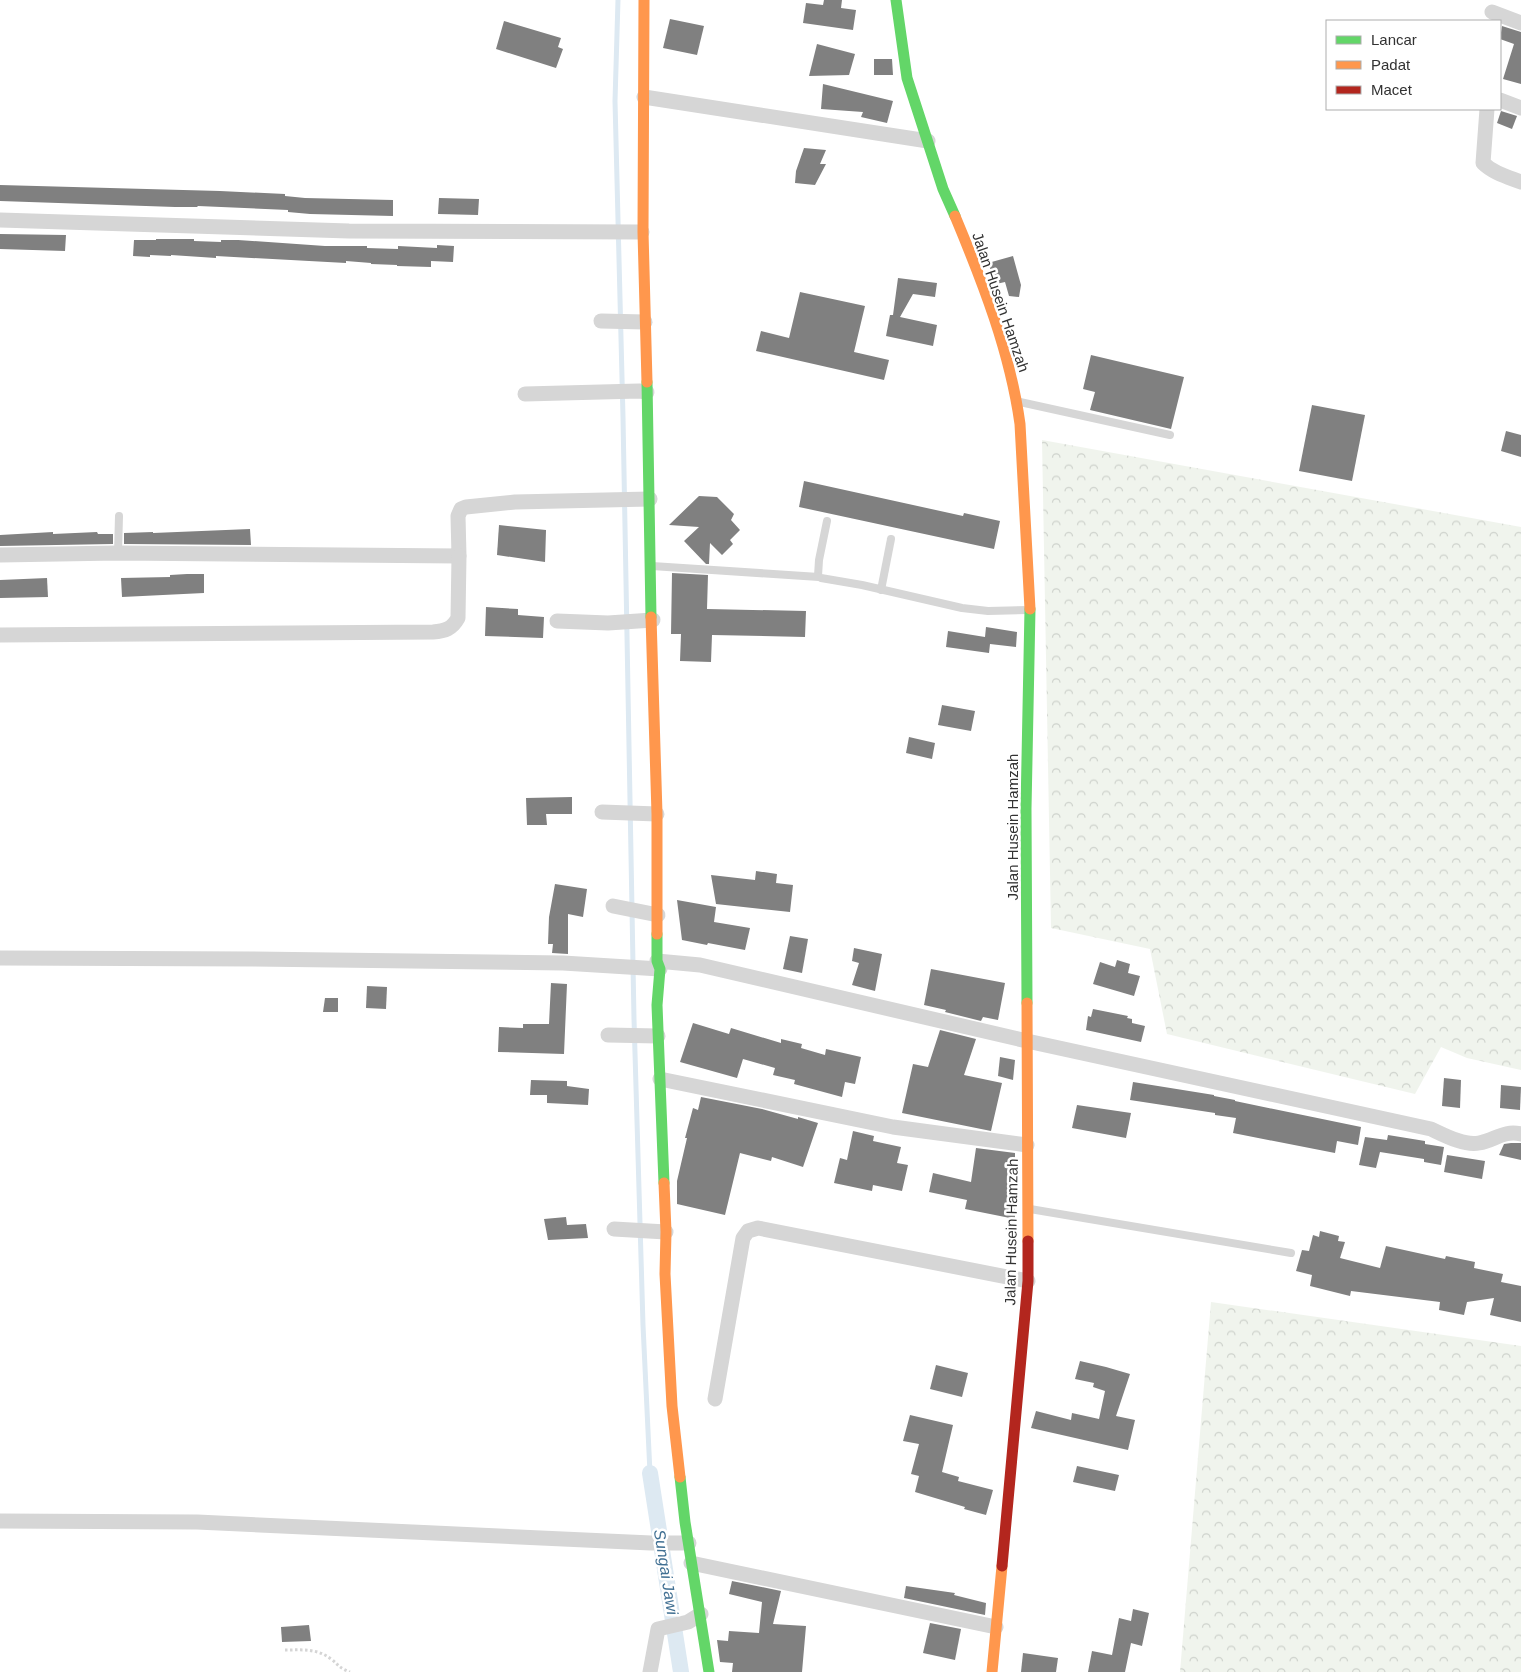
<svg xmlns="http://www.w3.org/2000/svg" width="1521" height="1672" font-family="Arial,sans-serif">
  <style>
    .forest { fill: url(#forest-crowns) }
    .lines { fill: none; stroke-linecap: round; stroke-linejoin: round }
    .stream { stroke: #dde9f2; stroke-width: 5 }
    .canal { stroke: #dde9f2; stroke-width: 16 }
    .building { fill: #808080 }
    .path { stroke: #d5d5d5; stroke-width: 3; stroke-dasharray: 2.5 2.5; stroke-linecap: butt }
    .lane { stroke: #d6d6d6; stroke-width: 8 }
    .street { stroke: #d6d6d6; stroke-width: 15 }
    .fast { stroke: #63d668; stroke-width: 11 }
    .slow { stroke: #ff974d; stroke-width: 11 }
    .jam { stroke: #b3261e; stroke-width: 11 }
    .labels { text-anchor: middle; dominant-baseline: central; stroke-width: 5; stroke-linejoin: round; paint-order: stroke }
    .street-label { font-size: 15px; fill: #323232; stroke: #fff }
    .water-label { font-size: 16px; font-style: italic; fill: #417093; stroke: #fff }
  </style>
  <defs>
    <pattern id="forest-crowns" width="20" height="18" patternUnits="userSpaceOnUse" patternTransform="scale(1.25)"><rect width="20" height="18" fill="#f0f4ed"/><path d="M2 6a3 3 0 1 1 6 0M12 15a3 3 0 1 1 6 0" fill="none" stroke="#ced2cc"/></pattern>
  </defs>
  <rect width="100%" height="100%" fill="#fff"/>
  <g class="forest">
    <path d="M1042,440L1521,527V1070L1467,1058L1441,1047L1415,1094L1167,1034L1150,949L1051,928Z"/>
    <path d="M1211,1302L1521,1346V1672H1180Z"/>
  </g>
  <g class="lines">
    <path class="stream" d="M618,0L615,101L623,417L634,1019L643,1325L650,1473"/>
    <path class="canal" d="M650,1473L681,1672"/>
  </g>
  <g class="building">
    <path d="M824,0H842L841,8L856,10L853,30L803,23L806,3L823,5Z"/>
    <path d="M670,19L704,26L697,55L663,48Z"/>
    <path d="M504,21L561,38L558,47L563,49L556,68L496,49Z"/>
    <path d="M1502,26L1521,32V84L1503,79L1514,44L1500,39Z"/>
    <path d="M817,44L855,54L849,75L809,76Z"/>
    <path d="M874,59H892L893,75H874Z"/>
    <path d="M823,84L893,101L887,123L861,117L863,112L821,109Z"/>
    <path d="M1501,111L1517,116L1512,129L1497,123Z"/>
    <path d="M804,148L826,150L820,164H826L815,185L795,183L796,171Z"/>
    <path d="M0,185L220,191L285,194V196L305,198L393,200V216L310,214L288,212V210L198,206L197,207H175L0,201Z"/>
    <path d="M439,198L479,199L478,215L438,214Z"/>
    <path d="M0,234L66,235L65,251L0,249Z"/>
    <path d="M156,239H194V241L221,242V240H238L325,246H367V248L398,249V246L437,248V245L454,246L453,262L431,261V267L397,266V265L371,264V263L346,261V263L216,256V258L171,255V256L150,255V257L133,256L134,240H156Z"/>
    <path d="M1013,256L1021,285L1019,297L1009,296L1005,282L996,284L988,263Z"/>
    <path d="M898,278L937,283L935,297L913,294L900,317L937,325L933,346L886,336L890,315H893Z"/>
    <path d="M800,292L865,306L854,352L889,360L884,380L756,351L761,331L789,338Z"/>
    <path d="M1091,355L1184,377L1171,429L1090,410L1095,392L1083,389Z"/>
    <path d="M1312,405L1365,415L1352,481L1299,471Z"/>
    <path d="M1506,431L1521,435V457L1501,451Z"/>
    <path d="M804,481L963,516L964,513L1000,521L994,549L799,507Z"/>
    <path d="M699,496L717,497L734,514L731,520L740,530L730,540L733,544L722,555L710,543L709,564H706L684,541L699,527L669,525Z"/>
    <path d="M499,525L546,530L545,562L497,555Z"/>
    <path d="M250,529L251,545L124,544V533L153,532V533Z"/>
    <path d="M53,532V534L97,532L98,534H113V544L0,546V535Z"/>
    <path d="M672,573L708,575L707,609L806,611L805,637L712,635L711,662L680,661L681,634H671Z"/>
    <path d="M187,574H204V593L122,597L121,578L170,577V575Z"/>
    <path d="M47,578L48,597L0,598V580Z"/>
    <path d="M486,607L518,609V615L544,617L543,638L485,636Z"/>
    <path d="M986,627L1017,632L1016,647L990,644L989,653L946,647L948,631L985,637Z"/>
    <path d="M942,705L975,711L971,731L938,725Z"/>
    <path d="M909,737L935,743L932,759L906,753Z"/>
    <path d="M572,797V814H546L547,825H527L526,798Z"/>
    <path d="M756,871L777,874L776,883L793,885L790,912L716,904L711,875L755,880Z"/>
    <path d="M555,884L587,889L583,917L568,914V954L552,953L553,944H548L549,917Z"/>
    <path d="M677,900L716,907L714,922L750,928L745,950L708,943L707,945L682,940Z"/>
    <path d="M790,936L808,939L802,973L783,969Z"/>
    <path d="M854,948L882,954L875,991L852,985L859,963L852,961Z"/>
    <path d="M1117,960L1130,964L1128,973L1140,976L1134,996L1093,984L1100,962L1115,967Z"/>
    <path d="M931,969L1005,983L998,1020L983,1017L981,1021L945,1012L946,1010L924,1005Z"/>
    <path d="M551,983L567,984L564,1054L498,1052L499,1027L523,1028V1024H549Z"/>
    <path d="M367,986L387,987L386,1009L366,1008Z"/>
    <path d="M325,998H338V1012H323Z"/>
    <path d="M1093,1009L1128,1016L1127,1018L1132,1019V1023L1145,1026L1141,1042L1086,1030L1088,1016L1091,1017Z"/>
    <path d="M693,1023L729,1034L731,1028L781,1043V1039L802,1044L801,1048L825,1055L826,1049L861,1057L855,1084L845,1082L842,1097L794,1084L795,1080L773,1075L775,1068L743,1059L737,1078L680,1062Z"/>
    <path d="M940,1030L976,1039L964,1075L1002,1083L991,1131L902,1113L913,1064L928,1067Z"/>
    <path d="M1000,1057L1015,1060L1013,1080L998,1076Z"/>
    <path d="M1444,1078L1461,1080L1460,1108L1442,1106Z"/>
    <path d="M531,1080L567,1081V1086L589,1089L588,1105L547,1103V1095H530Z"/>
    <path d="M1133,1082L1214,1095V1096L1235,1100V1101L1361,1127L1358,1145L1337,1141L1335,1153L1233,1133L1236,1118L1215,1115V1113L1130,1100Z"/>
    <path d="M1501,1085L1521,1087L1520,1110L1500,1108Z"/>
    <path d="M701,1097L762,1109L798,1119V1117L818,1123L803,1167L772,1157L771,1161L740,1153L725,1215L677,1204V1181L687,1138H685L693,1108L698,1110Z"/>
    <path d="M1077,1105L1131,1113L1126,1138L1072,1128Z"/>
    <path d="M853,1131L874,1136L873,1141L901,1147L897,1163L908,1165L902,1191L873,1185L872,1191L834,1183L840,1158L847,1160Z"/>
    <path d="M1388,1135L1425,1141V1144L1444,1147L1441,1165L1424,1162V1159L1380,1152L1376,1168L1359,1165L1365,1137L1387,1140Z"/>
    <path d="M1511,1143H1521V1160L1499,1155L1504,1144Z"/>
    <path d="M976,1148L1015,1153V1167L1012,1181L1015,1182V1219L965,1209L967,1200L929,1192L933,1173L971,1182Z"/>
    <path d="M1447,1155L1485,1161L1482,1179L1444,1172Z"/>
    <path d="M566,1217L567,1225L586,1224L588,1238L548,1240L544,1219Z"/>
    <path d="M1320,1231L1339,1236L1338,1241L1345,1242L1340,1258L1380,1268L1386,1246L1445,1259L1446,1256L1475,1262L1474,1268L1503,1274L1501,1282L1521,1286V1322L1490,1315L1494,1298L1467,1302L1464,1315L1439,1310L1440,1302L1351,1291L1350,1296L1310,1286L1312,1275L1296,1271L1302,1250L1309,1251L1313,1235L1319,1237Z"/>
    <path d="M1080,1361L1106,1367L1130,1374L1116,1416L1135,1420L1128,1450L1031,1428L1036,1411L1071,1420L1072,1413L1099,1419L1105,1391L1093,1387L1094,1383L1075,1379Z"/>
    <path d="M936,1365L968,1373L962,1397L930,1389Z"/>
    <path d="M910,1415L953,1425L942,1472L959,1477L958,1481L993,1490L986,1515L964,1509L965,1507L915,1492L919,1476L911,1474L919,1444L903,1441Z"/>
    <path d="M1077,1466L1119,1475L1115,1491L1073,1482Z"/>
    <path d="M732,1581L781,1591L773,1624L806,1626L802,1672H732L733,1663L720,1662L717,1640L728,1641L729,1631L759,1633L762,1602L729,1594Z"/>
    <path d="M906,1586L955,1593L954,1595L986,1603L985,1615L904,1598Z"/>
    <path d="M1133,1609L1149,1613L1142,1646L1131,1643L1125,1672H1088L1092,1651L1112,1655L1119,1618L1131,1621Z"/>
    <path d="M930,1623L961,1629L955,1660L923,1653Z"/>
    <path d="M309,1625L311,1641L282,1642L281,1627Z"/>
    <path d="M1023,1653L1058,1658L1056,1672H1021Z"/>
  </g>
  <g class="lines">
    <path class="path" d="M285,1650C301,1650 317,1648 331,1659C339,1665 339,1668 350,1672"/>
    <g class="lane">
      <path d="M1020,402L1170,435"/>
      <path d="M827,521L819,560L818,576L821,578L862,585L962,608L988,611L1028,610"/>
      <path d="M118,553L119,516"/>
      <path d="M652,566L819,577"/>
      <path d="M881,590L891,539"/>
      <path d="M1030,1209L1291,1253"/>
    </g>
    <g class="street">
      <path d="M1492,12L1521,23"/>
      <path d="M644,97L928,141"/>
      <path d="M1500,100L1521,108"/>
      <path d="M1487,109L1483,163C1493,173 1508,177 1521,182"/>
      <path d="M0,220L349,231L642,232"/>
      <path d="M601,321L645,322"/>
      <path d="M525,394L639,391L647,392"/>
      <path d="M0,555L118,553L459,556L458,516L461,509L466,507L515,502L650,499"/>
      <path d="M557,621L608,623L653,620"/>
      <path d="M0,635L433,632C445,631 452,629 458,618L459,556"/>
      <path d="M602,812L657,814"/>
      <path d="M613,906L658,915"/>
      <path d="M0,958L254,959L563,963L660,969"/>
      <path d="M657,961L700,965L1027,1041L1431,1129C1444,1135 1464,1146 1479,1143C1495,1140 1504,1130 1521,1134"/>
      <path d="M608,1035L658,1036"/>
      <path d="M660,1079L893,1127L1027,1145"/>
      <path d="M614,1229L666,1232"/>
      <path d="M715,1399L743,1238L748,1231L758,1228L1028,1281"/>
      <path d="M0,1521L197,1522L651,1543H689"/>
      <path d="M691,1563L996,1627"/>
      <path d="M650,1672L658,1629L688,1622L701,1614"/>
    </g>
    <g class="fast">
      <path d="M896,0L907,78L943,189L955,216"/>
      <path d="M647,382L651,617"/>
      <path d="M657,934V961L660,969L657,1005L664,1183"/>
      <path d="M1027,1003L1026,809L1030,609"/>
      <path d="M680,1477L685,1522L709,1672"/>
    </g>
    <g class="slow">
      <path d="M644,0L643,232L647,382"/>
      <path d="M955,216C983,283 1010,352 1020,424L1030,609"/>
      <path d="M651,617L657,814V934"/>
      <path d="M1027,1003L1028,1241"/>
      <path d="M664,1183L666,1232L665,1274L672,1406L680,1477"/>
      <path d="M992,1672L1002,1566"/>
    </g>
    <path class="jam" d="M1002,1566L1028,1281V1241"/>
  </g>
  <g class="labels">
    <g class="street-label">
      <text transform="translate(1001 302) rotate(71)">Jalan Husein Hamzah</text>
      <text transform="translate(1012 827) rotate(-90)">Jalan Husein Hamzah</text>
      <text transform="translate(1011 1232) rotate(-89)">Jalan Husein Hamzah</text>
    </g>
    <g class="water-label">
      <text transform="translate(666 1572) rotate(81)">Sungai Jawi</text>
    </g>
  </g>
  <rect x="1326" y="20" width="175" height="90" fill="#ffffff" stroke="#adadad"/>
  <rect x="1336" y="36" width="25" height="8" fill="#63d668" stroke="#adadad"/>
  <text x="1371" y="45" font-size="15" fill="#323232">Lancar</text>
  <rect x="1336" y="61" width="25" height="8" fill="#ff974d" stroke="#adadad"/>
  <text x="1371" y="70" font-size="15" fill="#323232">Padat</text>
  <rect x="1336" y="86" width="25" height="8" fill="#b3261e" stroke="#adadad"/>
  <text x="1371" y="95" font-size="15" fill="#323232">Macet</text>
</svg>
